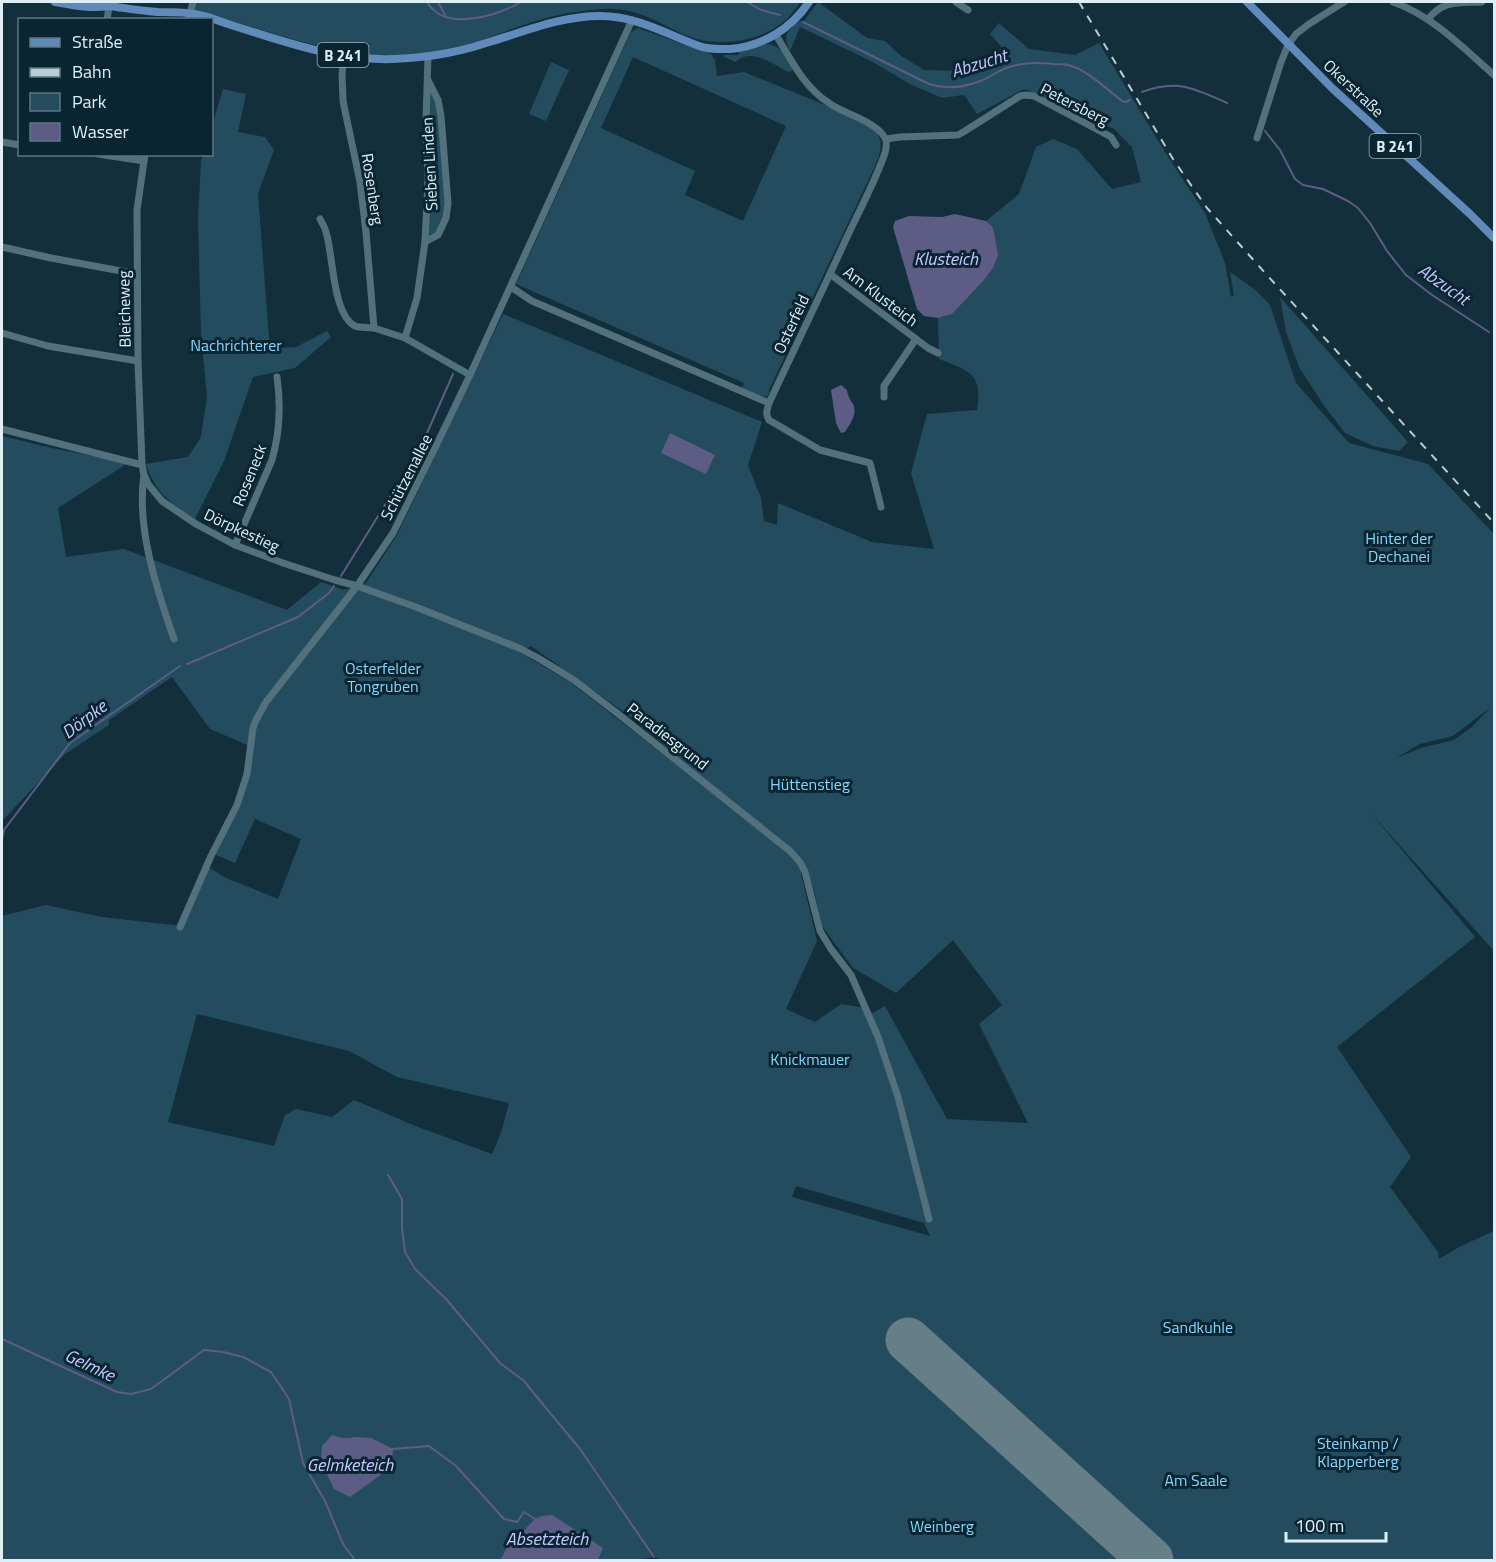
<svg xmlns="http://www.w3.org/2000/svg" width="1496" height="1562" font-family="'Titillium Web',sans-serif">
  <style>
    .green { fill: #234d5f; fill-rule: evenodd }
    .water { fill: #5d5c85 }
    .lines { fill: none; stroke-linecap: round; stroke-linejoin: round }
    .stream { stroke: #5d5c85; stroke-width: 2 }
    .runway { stroke: #667e88; stroke-width: 45 }
    .minor { stroke: #53707d; stroke-width: 7 }
    .major { stroke: #608aba; stroke-width: 8 }
    .rail { stroke: #baccd5; stroke-width: 2; stroke-dasharray: 8 8; stroke-linecap: butt }
    .labels { text-anchor: middle; dominant-baseline: central; stroke-width: 6; stroke-linejoin: round; paint-order: stroke }
    .shield { fill: #092531; stroke: #9fb2bc; stroke-width: 1.5 }
    .shield-label { font-size: 15px; font-weight: bold; fill: #dfeff7 }
    .street-label { font-size: 16px; fill: #dfeff7; stroke: #092531 }
    .park-label { font-size: 16px; fill: #84d7fc; stroke: #092531 }
    .water-label { font-size: 18px; font-style: italic; fill: #c8c6fe; stroke: #092531 }
  </style>
  <rect width="100%" height="100%" fill="#132f3b"/>
  <g class="green">
    <path d="M197,2H801C795,8 790,17 783,22C759,42 718,48 688,36C660,24 636,6 603,9C587,10 570,12 554,16C531,21 508,31 485,39C465,46 439,52 419,54C338,63 269,28 193,11Z"/>
    <path d="M818,2L867,38L885,41L900,55L924,70L964,71L1007,53L990,34L999,23L1029,49L1075,55L1099,43L1168,157L1205,213L1225,263L1231,297L1234,295L1230,272L1254,289L1270,305L1296,383L1349,443L1428,464L1494,534V951L1369,811L1475,937L1337,1047L1411,1157L1390,1187L1438,1252L1439,1259L1461,1246L1494,1231V1560H663L654,1557L634,1560H598L600,1559L506,1549L500,1560H2V916L46,905L102,917L182,926L208,867L226,878L278,899L301,839L255,819L235,863L214,854L238,811L249,777L254,748L210,729L172,677L109,720V725L65,754L2,821V436L52,448L128,463L58,508L66,557L124,549L287,610L321,582L344,590L366,583L397,535L503,314L762,422L748,465L761,498L764,521L777,525L778,503L872,542L934,549L911,473L927,414L977,410C983,373 969,371 939,359L938,318L952,314L985,279L993,268L992,226L986,221L1019,194L1036,147L1053,139L1077,149L1112,189L1141,182L1132,147L1114,129L1024,89L977,114L964,95L942,98L910,84L871,61L800,27L790,51C782,34 787,33 799,21H804ZM531,646L624,712L787,848L678,766L570,682L519,652ZM1491,707L1472,727L1454,740L1421,748L1396,758L1420,744L1453,736ZM803,863L814,890L822,926L853,968L896,993L953,940L1002,1005L979,1024L1028,1123L947,1119L885,1006L873,1013L860,1007L841,1004L815,1022L786,1009L817,941L801,874ZM197,1014L349,1051L397,1077L509,1103L501,1133L492,1154L418,1127L354,1100L332,1117L296,1109L285,1115L274,1146L168,1122ZM796,1186L924,1223L930,1236L792,1197ZM356,1437L358,1490L350,1497L342,1438Z"/>
    <path d="M638,28L711,54L715,60L717,76L744,72L825,105L870,127C886,137 881,152 875,166L769,390V393L767,397H765L742,388L744,383L516,284L631,32ZM633,57L786,126L743,221L685,195L695,171L601,128Z"/>
    <path d="M766,44C781,44 787,59 794,70L788,72C773,64 750,47 736,62L724,57L723,55H739V52Z"/>
    <path d="M551,62L569,70L546,121L529,114Z"/>
    <path d="M427,78L438,100L448,203L438,235L425,242Z"/>
    <path d="M223,89L246,94L238,132L265,137L274,150L258,193L269,339L281,348L296,347L327,331L331,337L295,368L253,377L224,461L195,519C171,503 155,493 146,464L188,457L201,437L207,397L201,332L198,219L201,161L203,155L212,154V126Z"/>
    <path d="M1280,297L1408,442L1399,451L1373,446L1345,433L1325,407L1299,367L1286,332Z"/>
  </g>
  <g class="water">
    <path d="M955,214L977,219L986,221L992,226L994,232L998,255L993,268L985,279L952,314L938,318L924,316L917,309L893,227L895,221L909,216L942,217Z"/>
    <path d="M841,385L847,390C848,397 850,399 853,404C858,414 850,424 845,432L841,433L836,423L831,390Z"/>
    <path d="M670,433L715,455L706,474L661,453Z"/>
    <path d="M332,1435L342,1438L356,1437L371,1438L393,1449L392,1460L382,1474L350,1497L334,1489L321,1462L322,1446Z"/>
    <path d="M552,1515L603,1548L598,1560H500L506,1549L535,1519L542,1516Z"/>
  </g>
  <g class="lines">
    <g class="stream">
      <path d="M427,2C445,33 498,15 521,2"/>
      <path d="M438,2L445,15"/>
      <path d="M747,2L761,10L780,15"/>
      <path d="M803,22L929,84C947,90 966,87 983,80C990,77 997,72 1004,69C1020,62 1037,62 1054,64C1059,64 1064,64 1068,65C1086,69 1108,90 1122,101L1126,102L1130,100"/>
      <path d="M1142,92C1177,79 1194,88 1227,103"/>
      <path d="M1265,131L1280,150L1295,179L1303,185L1323,189L1348,201L1358,208L1370,223L1387,251L1406,275L1432,295L1489,332"/>
      <path d="M420,449L453,374"/>
      <path d="M341,576L406,471"/>
      <path d="M187,664L298,617L329,593L334,586"/>
      <path d="M2,840L4,830L70,743L180,666"/>
      <path d="M388,1175L402,1199V1228L405,1252L415,1269L446,1299L500,1363L524,1381L546,1408L580,1449L654,1557"/>
      <path d="M2,1339L117,1392L131,1394L151,1389L204,1350L223,1352L243,1357L271,1372L289,1399L303,1463L325,1501L343,1544L355,1560"/>
      <path d="M393,1449L429,1446L456,1466L504,1519L517,1522L524,1512L535,1519"/>
    </g>
    <path class="runway" d="M908,1340L1151,1560"/>
    <g class="minor">
      <path d="M956,2L968,10"/>
      <path d="M1393,2C1433,16 1463,48 1494,75"/>
      <path d="M1428,19C1444,0 1457,3 1482,2"/>
      <path d="M107,20L109,6"/>
      <path d="M188,20L193,2"/>
      <path d="M776,35C791,60 804,87 829,103C844,114 879,122 886,140C887,144 886,149 885,153C875,182 860,209 847,237C822,292 795,347 769,403C767,410 765,414 769,420L820,450L870,463L881,507"/>
      <path d="M344,55L342,74L343,101L360,182L366,232L374,328L405,338L470,375"/>
      <path d="M1257,138L1281,62L1288,45L1296,34L1309,24L1344,2"/>
      <path d="M886,139L900,137L958,135L965,131L1020,96L1025,95L1034,96L1102,132L1111,137L1116,145"/>
      <path d="M2,142L20,145"/>
      <path d="M98,154L144,161"/>
      <path d="M145,154L137,210L138,361L142,465L144,475L148,484L162,501L196,524L235,545L283,563L335,580L357,586L416,607L519,648L538,658L574,680L617,713L790,851L800,862L805,872L820,931L831,949L851,975L878,1037L898,1097L929,1219"/>
      <path d="M320,219C323,224 326,230 327,236C333,257 333,315 355,326C360,328 368,327 374,328"/>
      <path d="M425,242L438,235L446,218L448,203L441,116L438,100L428,80"/>
      <path d="M2,247L51,258L137,274"/>
      <path d="M830,274L916,339L928,348L938,353"/>
      <path d="M511,287L532,301L769,403"/>
      <path d="M2,333L48,346L138,361"/>
      <path d="M405,338L417,298L425,242L428,181L426,120L428,57"/>
      <path d="M884,397V386L916,339"/>
      <path d="M2,429L142,465"/>
      <path d="M144,475C136,528 157,590 174,639"/>
      <path d="M235,545L272,460C280,432 281,405 277,377"/>
      <path d="M180,927L211,856L237,805L247,774L253,728L256,720L266,702L357,586L393,533L436,446L470,375L632,20"/>
    </g>
    <g class="major">
      <path d="M55,2C72,5 91,9 109,6C125,8 142,11 158,12C175,12 192,12 208,17C214,19 219,21 225,23C279,40 335,61 393,59C424,58 456,53 486,43C524,32 560,16 600,16C637,16 666,34 699,46C709,50 720,49 730,49C763,46 791,29 809,2"/>
      <path d="M1247,2L1332,88L1470,214L1494,238"/>
    </g>
    <path class="rail" d="M1079,2L1173,159L1207,208L1266,274L1494,523"/>
  </g>
  <g class="labels">
    <g class="shield">
      <rect x="317.5" y="43" width="51" height="24" rx="4.5"/>
      <rect x="1369.5" y="134" width="51" height="24" rx="4.5"/>
    </g>
    <g class="shield-label">
      <text x="343" y="55">B 241</text>
      <text x="1395" y="146">B 241</text>
    </g>
    <g class="street-label">
      <text transform="translate(1354 88) rotate(43)">Okerstraße</text>
      <text transform="translate(1075 104) rotate(27)">Petersberg</text>
      <text transform="translate(429 164) rotate(-93)">Sieben Linden</text>
      <text transform="translate(373 189) rotate(81)">Rosenberg</text>
      <text transform="translate(881 296) rotate(37)">Am Klusteich</text>
      <text transform="translate(124 309) rotate(-91)">Bleicheweg</text>
      <text transform="translate(791 324) rotate(-65)">Osterfeld</text>
      <text transform="translate(249 475) rotate(-68)">Roseneck</text>
      <text transform="translate(406 477) rotate(-63)">Schützenallee</text>
      <text transform="translate(242 530) rotate(25)">Dörpkestieg</text>
      <text transform="translate(668 736) rotate(38)">Paradiesgrund</text>
    </g>
    <g class="park-label">
      <text x="236" y="345">Nachrichterer</text>
      <text x="1399" y="538">Hinter der<tspan x="1399" dy="18">Dechanei</tspan></text>
      <text x="383" y="668">Osterfelder<tspan x="383" dy="18">Tongruben</tspan></text>
      <text x="810" y="784">Hüttenstieg</text>
      <text x="810" y="1059">Knickmauer</text>
      <text x="1198" y="1327">Sandkuhle</text>
      <text x="1358" y="1443">Steinkamp /<tspan x="1358" dy="18">Klapperberg</tspan></text>
      <text x="1196" y="1480">Am Saale</text>
      <text x="942" y="1526">Weinberg</text>
    </g>
    <g class="water-label">
      <text transform="translate(979 63) rotate(-17)">Abzucht</text>
      <text x="946" y="258">Klusteich</text>
      <text transform="translate(1444 284) rotate(35)">Abzucht</text>
      <text transform="translate(84 719) rotate(-37)">Dörpke</text>
      <text transform="translate(90 1365) rotate(25)">Gelmke</text>
      <text x="350" y="1464">Gelmketeich</text>
      <text x="547" y="1538">Absetzteich</text>
    </g>
  </g>
  <rect width="1496" height="1562" fill="none" stroke="#dfeff7" stroke-width="6"/>
  <rect x="18" y="18" width="195" height="138" fill="#092531" stroke="#5f7680" stroke-width="1.5"/>
  <rect x="30" y="38" width="30" height="9" fill="#608aba" stroke="#5f7680" stroke-width="1.5"/>
  <text x="72" y="48" font-size="18" fill="#dfeff7">Straße</text>
  <rect x="30" y="68" width="30" height="9" fill="#baccd5" stroke="#5f7680" stroke-width="1.5"/>
  <text x="72" y="78" font-size="18" fill="#dfeff7">Bahn</text>
  <rect x="30" y="93" width="30" height="18" fill="#234d5f" stroke="#5f7680" stroke-width="1.5"/>
  <text x="72" y="108" font-size="18" fill="#dfeff7">Park</text>
  <rect x="30" y="123" width="30" height="18" fill="#5d5c85" stroke="#5f7680" stroke-width="1.5"/>
  <text x="72" y="138" font-size="18" fill="#dfeff7">Wasser</text>
  <path d="M1286 1532v9h100v-9" fill="none" stroke="#dfeff7" stroke-width="3"/>
  <text x="1295" y="1532" font-size="18" fill="#dfeff7" stroke="#092531" stroke-width="4.5" paint-order="stroke">100 m</text>
</svg>
